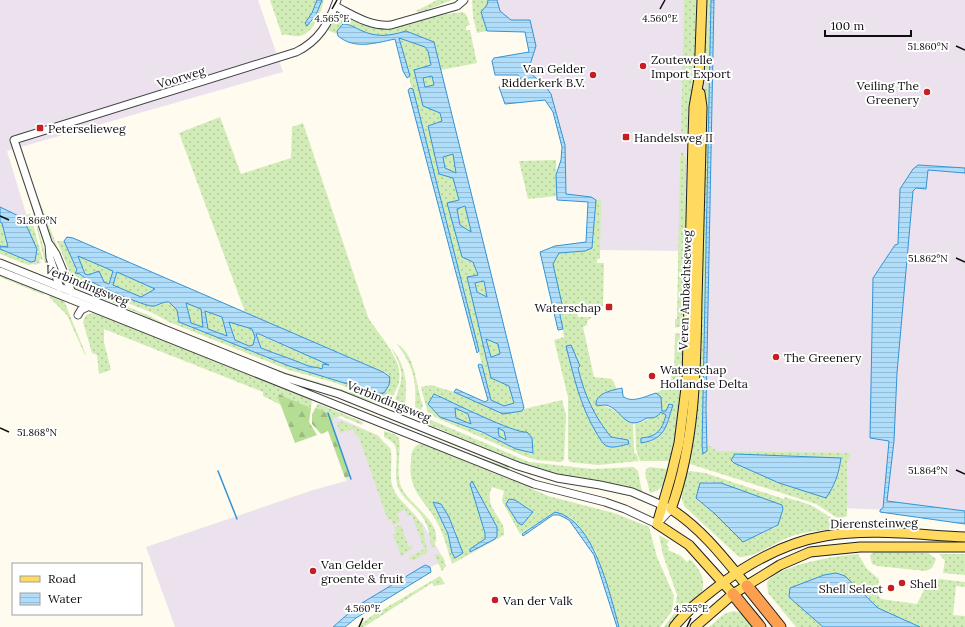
<svg xmlns="http://www.w3.org/2000/svg" width="965" height="627" font-family="Lora,serif">
  <style>
    .industrial { fill: #ece2ed }
    .grass { fill: url(#grass-dots); fill-rule: evenodd }
    .forest { fill: url(#forest-firs) }
    .water { fill: url(#water-rules); stroke: #3393d5; fill-rule: evenodd }
    .lines { fill: none; stroke-linecap: round; stroke-linejoin: round }
    .stream { stroke: #3393d5; stroke-width: 1.5 }
    .minor-casing { stroke: #414141; stroke-width: 9 }
    .major-casing { stroke: #1f1f1f; stroke-width: 11 }
    .highway-casing { stroke: #1f1f1f; stroke-width: 13 }
    .minor { stroke: #fff; stroke-width: 7 }
    .major { stroke: #ffda5f; stroke-width: 9 }
    .highway { stroke: #fca050; stroke-width: 11 }
    .ticks { fill: none; stroke: #0e0e0e; stroke-width: 1.5 }
    .poi-dot { fill: #c61e24; stroke: #fff; stroke-width: 1.5 }
    .labels { text-anchor: middle; dominant-baseline: central; stroke-width: 4; stroke-linejoin: round; paint-order: stroke }
    .poi-label { font-size: 12px; fill: #0e0e0e; stroke: #fff; text-anchor: start }
    .street-label { font-size: 12px; fill: #0e0e0e; stroke: #fff }
    .ticks-label { font-size: 10px; text-anchor: middle; fill: #0e0e0e; stroke: #fff; stroke-width: 4; stroke-linejoin: round; paint-order: stroke }
  </style>
  <defs>
    <pattern id="grass-dots" width="8" height="8" patternUnits="userSpaceOnUse"><rect width="8" height="8" fill="#d1ecb6"/><path d="M2 2h.1M6 6h.1" fill="none" stroke="#b2c99b" stroke-width="1.8" stroke-linecap="round"/></pattern>
    <pattern id="forest-firs" width="22" height="20" patternUnits="userSpaceOnUse"><rect width="22" height="20" fill="#b5de94"/><path d="M5 1l3.5 6h-7zM16 11l3.5 6h-7z" fill="#9abd7e"/></pattern>
    <pattern id="water-rules" width="6" height="5" patternUnits="userSpaceOnUse"><rect width="6" height="5" fill="#b0ddfa"/><path d="M0 2.5h6" fill="none" stroke="#96bcd5"/></pattern>
  </defs>
  <rect width="100%" height="100%" fill="#fffcef"/>
  <g class="industrial">
    <path d="M0,0H258L283,72L7,151L41,263L35,265L0,251Z"/>
    <path d="M492,0H965V520L888,510L842,508L707,458L701,446L709,254L683,251L597,250L591,200L564,197V155L551,103L525,75L532,46L526,26L498,22Z"/>
    <path d="M326,412L379,436L389,451L388,478L396,499L423,524L445,561L423,570L335,627H175L146,547L313,490L346,481L347,474Z"/>
  </g>
  <g class="grass">
    <path d="M270,0H317L312,13L305,23H311L316,15L322,0H324C321,12 314,33 300,36C294,37 288,34 282,35Z"/>
    <path d="M437,0H452L419,13L416,11Z"/>
    <path d="M472,0H488L487,5L482,12L487,31L477,33L473,17Z"/>
    <path d="M684,0H698L691,124L689,131L681,136Z"/>
    <path d="M707,0H711L702,452L705,453L707,446H710L717,451L850,453L851,454L847,462V516L842,518L836,517L816,504L690,464L698,351ZM840,469L834,486L826,498L779,483Z"/>
    <path d="M462,12L466,14L470,25L466,26V30H470L477,63L441,70L434,42L406,31L380,37L369,34L347,24L337,34L327,30L336,16L339,14L379,28H389L428,17Z"/>
    <path d="M399,38L425,47L428,51L431,65L414,70L440,113L442,121L428,126L439,174L453,178L459,200L448,203L478,275L467,277L491,378L509,386L515,403L504,406L491,400Z"/>
    <path d="M432,76L434,85L425,87L423,78Z"/>
    <path d="M220,117L241,174L291,158L292,127L303,123L368,317C378,335 404,359 399,382C398,388 394,393 392,398L389,395L387,397L388,400L365,394L336,383L289,370L169,322L153,313L85,286L70,273L57,241H64L65,242L77,270L75,273L80,274L102,288L153,306C163,302 169,299 177,310L178,320L183,323L289,366L337,379L362,389L382,394L389,375L386,373L245,312L179,133Z"/>
    <path d="M683,152L686,160L684,323L681,326L675,328V319H677L680,159L681,153Z"/>
    <path d="M453,154L457,173L445,168L443,156Z"/>
    <path d="M556,160L557,196L528,199L519,161Z"/>
    <path d="M36,196L39,200L67,272L46,226Z"/>
    <path d="M30,199L48,264L45,263Z"/>
    <path d="M596,200H601L600,259H597V263H604L603,306H575L578,317H592L587,321V325L583,327L594,377L612,379L617,389L602,394L596,403L600,406C614,405 621,419 633,423L634,452L637,455L639,461L598,465L570,462L568,459V397L554,340L564,337L560,315L562,304L553,264L559,253L585,251L593,246ZM566,346L578,368L582,386L595,416L611,437L628,440L607,446L603,442L581,402Z"/>
    <path d="M465,206L472,232L460,226L457,209Z"/>
    <path d="M30,214L43,260L40,259L38,261L39,263L28,265L0,254V249L31,262L36,259L37,249L22,216Z"/>
    <path d="M0,222L2,223L9,248L0,246Z"/>
    <path d="M77,255L113,271L108,284L104,282L99,271L88,275L85,274Z"/>
    <path d="M117,272L156,289L141,297L112,285Z"/>
    <path d="M0,274L42,291L44,295L0,277Z"/>
    <path d="M70,278L82,288L150,316L168,326L278,370L376,400L375,403L292,377L152,322L138,313L74,287Z"/>
    <path d="M483,280L487,297L477,292L475,283Z"/>
    <path d="M48,294L62,299L65,303L86,355H85L67,315L51,299Z"/>
    <path d="M186,303L201,309L203,327L191,323Z"/>
    <path d="M205,310L222,317L228,336L208,329Z"/>
    <path d="M93,313L100,314L298,393L312,400L311,408L279,394L278,398L281,405L263,396V392L104,329V342L111,370L99,374L97,355L92,353L83,322L86,315Z"/>
    <path d="M229,321L252,329L255,337L253,345L249,346L235,340Z"/>
    <path d="M675,333L682,334L685,339C683,381 678,420 670,461H640L636,449L635,424C641,423 656,416 661,412L666,414C662,430 658,437 641,438L651,442L667,425L673,405L666,412L662,411L661,401L656,393C663,389 673,387 671,376H674Z"/>
    <path d="M257,334L323,362L329,365L323,364L322,369C316,366 311,367 306,365C292,359 276,353 261,348Z"/>
    <path d="M486,338L498,344L500,354L491,357Z"/>
    <path d="M396,343C417,356 415,385 423,405L421,410L415,407C417,381 413,365 396,343Z"/>
    <path d="M391,347C405,365 408,381 405,404L395,400C405,374 403,371 391,347Z"/>
    <path d="M431,385L454,392L503,414L562,400L566,415L564,460L561,462L537,460L524,456L428,414L421,387ZM434,394C451,401 514,434 527,432L531,437L532,454L443,417L429,402Z"/>
    <path d="M319,404L363,422L362,425L341,416L334,418L332,424L328,412L314,410L317,405Z"/>
    <path d="M455,408L468,414L471,424L456,418Z"/>
    <path d="M415,413L529,462L592,469L634,467L638,471L642,492L612,483L562,475L531,468L423,422Z"/>
    <path d="M341,421L377,435L390,448C394,458 388,474 393,488C399,502 412,509 420,522C426,532 424,542 428,552L413,561L408,558L424,549L412,515L408,516L405,509L397,514L400,522L393,525L391,519L388,520L358,435L356,436L353,429L340,433L337,423Z"/>
    <path d="M498,428L504,430L506,440L499,436Z"/>
    <path d="M384,431C388,432 396,434 398,437C403,445 394,472 402,489C411,506 447,525 433,548L431,547C430,537 429,527 423,518C416,506 403,500 398,487C393,474 400,453 394,444C392,441 388,439 384,437Z"/>
    <path d="M419,444L425,445L510,479L548,496L614,513L649,527L657,557L674,596L672,611L660,627H619L596,552L570,517L553,513L520,534L503,503L502,500L504,491L492,487C482,508 507,519 504,535L452,564C448,552 445,538 439,526C426,500 407,492 411,460C411,453 412,448 419,444ZM472,481L497,527L495,539L470,552V549L485,539V533ZM515,500L533,512L522,524L518,523L506,504ZM433,502L441,504L456,532L455,557L448,534Z"/>
    <path d="M451,446L483,459L509,467L508,471L450,448Z"/>
    <path d="M650,467L668,469C665,480 663,491 650,493L645,473L647,468Z"/>
    <path d="M690,471L705,473L784,499V497C794,500 805,502 814,507C825,513 832,521 845,521V522L841,528C825,530 808,531 792,536C775,542 757,557 739,557L685,507C678,495 683,484 686,472ZM706,482L721,483L776,527L743,542L714,513L698,500L703,483Z"/>
    <path d="M401,525L409,547L413,546V548L401,556L393,534L396,533L394,527Z"/>
    <path d="M659,535L669,541L666,545L669,547L668,550L681,556L687,562L690,559C720,590 693,603 671,627H664L675,612L677,595L663,555Z"/>
    <path d="M876,551L928,553L936,559L932,568L926,571L877,566L872,564L870,555Z"/>
    <path d="M438,554L443,557L446,566L442,571L434,555Z"/>
    <path d="M858,554L867,569L879,579L877,593L881,599L917,604L924,590L920,588L922,585L932,583L940,579L965,582V587L956,586L953,615L965,616V627H920L878,608L866,596L824,575L790,588L789,597L823,627H796L768,593L767,582C781,564 836,556 858,554Z"/>
    <path d="M939,554H965V575L943,573L945,561Z"/>
    <path d="M440,576L445,584L434,586L432,583L364,627H357L370,617Z"/>
    <path d="M733,611C743,612 749,620 755,627H709L724,614Z"/>
  </g>
  <g class="forest">
    <path d="M279,394L311,408L309,422L317,435L295,443L278,398Z"/>
    <path d="M316,408L328,413L350,476L345,478L328,431L321,434L312,424V414Z"/>
  </g>
  <g class="water">
    <path d="M317,0H322L316,15L307,26L305,23L312,13Z"/>
    <path d="M488,0H497L500,11L511,20H530L536,46L528,71L546,87L551,94L565,145L566,194L591,197L596,200L592,248L585,251L559,253L553,264L562,304L560,315L563,329L558,330L540,252L555,246L586,242L588,202L557,200L556,175L561,160L562,147L553,112L545,100L505,104L499,87L503,85L517,84L521,79L518,75H495L492,61L494,58L529,52L525,32L487,31L481,12L487,5Z"/>
    <path d="M711,0H714L706,409L707,451L703,454L702,446Z"/>
    <path d="M343,24C349,24 354,27 360,30C377,38 389,36 406,31L434,42L524,408L522,411L503,414L454,392L456,389L485,402L488,400L478,365L480,364L482,365L491,400L504,406L514,403L509,386L491,378L467,277L478,275L473,262L462,257L447,203L459,200L453,178L439,174L428,126L442,121L440,113L423,106L414,70L431,65L428,51L425,47L399,38L410,76L407,78L403,71L395,39C375,43 355,50 338,36L337,31ZM432,76L434,85L425,87L423,78ZM453,154L456,173L445,168L443,157ZM465,206L471,231V232L460,225L457,209ZM483,281H484L487,297L477,292L475,283ZM486,339L498,344L500,354L491,357Z"/>
    <path d="M410,88L413,89L479,351L477,353L408,90Z"/>
    <path d="M918,165L965,168V173L928,170L926,189L916,188L913,191L897,373L894,441L887,501L965,511V524L880,512V510L883,508L889,441L870,438L873,278L895,245L898,244L900,189L913,169Z"/>
    <path d="M0,207L23,218L37,249L35,261L31,262L0,249V246L8,247L2,223L0,222Z"/>
    <path d="M67,237L73,238L383,372L390,377L389,385L384,393L380,394L289,366L179,322L177,310L169,302C162,301 157,307 151,306C139,304 85,281 80,274L75,273L77,270L64,241ZM78,256L113,271L109,284L104,282L99,271L88,275L85,274ZM117,272L155,289L141,297L113,285ZM186,303L201,309L203,327L191,323ZM205,311L222,317L227,336L208,329ZM229,322L252,329L255,337L253,345L249,346L235,340ZM256,334H259L329,365L323,364L322,369C316,366 311,368 306,365C292,359 276,354 261,348Z"/>
    <path d="M571,345L580,366L578,368C584,394 594,416 611,437L628,440L629,444C622,445 613,449 607,446C602,444 600,438 597,434C580,406 574,377 566,346Z"/>
    <path d="M622,388L623,396C631,404 646,396 656,393L661,397L662,411H666L669,404L673,405C666,426 666,439 641,443V438C657,437 662,430 666,415L661,412C660,413 659,415 657,416C654,419 648,417 645,419C625,432 622,409 606,405C602,405 600,406 596,405C595,393 613,390 622,388Z"/>
    <path d="M434,394C450,401 515,434 527,432L532,438L533,453L516,449L482,432L440,417L428,404ZM455,408L468,414L471,424L456,418ZM498,428L504,431L506,440L499,436Z"/>
    <path d="M735,454L841,458C839,473 835,485 826,498L779,483L734,463L731,460Z"/>
    <path d="M472,481L497,527V536L495,539L470,552V549L485,539V533L470,484Z"/>
    <path d="M700,483H721L782,505L783,509L778,525L743,542L714,513L696,498Z"/>
    <path d="M509,499L515,500L533,512L522,525L518,523L506,504Z"/>
    <path d="M433,502L441,504L449,517L463,553L455,558L452,553L448,534Z"/>
    <path d="M555,512C594,519 610,595 619,627H617L594,555L569,520L559,515H553L523,536L522,534Z"/>
    <path d="M425,565L430,567L431,572L356,618L345,627H333L357,606Z"/>
    <path d="M836,573L845,576L878,608L920,627H823L789,597L790,588L824,575Z"/>
  </g>
  <g class="lines">
    <g class="stream">
      <path d="M328,413L351,479"/>
      <path d="M218,471L237,519"/>
    </g>
    <g class="minor-casing">
      <g id="minor">
        <path d="M335,6C353,15 370,27 391,25L457,6L464,0"/>
        <path d="M50,245L56,254L72,293"/>
        <path d="M0,263L283,377L339,394L518,466L557,478L600,485L632,492L671,509L657,524L625,509L605,502L534,484L0,271"/>
        <path d="M60,288L50,258L49,245L14,140L296,52C319,41 329,23 337,0"/>
        <path d="M78,315L81,310L87,307"/>
      </g>
    </g>
    <g class="major-casing">
      <g id="major">
        <path d="M702,0L699,79L694,107L693,138L687,380L679,443L671,476L657,524L689,545L733,594"/>
        <path d="M700,93L702,107C700,171 699,236 697,300C696,370 695,444 671,509C702,529 724,558 747,586"/>
        <path d="M674,627C687,610 704,597 721,584C752,561 787,542 825,536C871,528 919,535 965,537"/>
        <path d="M695,627L733,594L780,565L810,552L860,547H965"/>
      </g>
    </g>
    <g class="highway-casing">
      <g id="highway">
        <path d="M747,586L780,627"/>
        <path d="M733,594L760,627"/>
      </g>
    </g>
    <use href="#minor" class="minor"/>
    <use href="#major" class="major"/>
    <use href="#highway" class="highway"/>
  </g>
  <path class="ticks" d="M332,9L337,0M660,9L665,0M956,46L965,50M0,216L9,220M956,258L965,262M0,428L9,432M956,470L965,474M359,627L363,618M687,627L691,618"/>
  <g class="poi-dot">
    <circle cx="643" cy="66" r="4"/>
    <circle cx="593" cy="75" r="4"/>
    <circle cx="927" cy="92" r="4"/>
    <rect x="36" y="124" width="8" height="8" rx="2"/>
    <rect x="622" y="133" width="8" height="8" rx="2"/>
    <rect x="605" y="303" width="8" height="8" rx="2"/>
    <circle cx="776" cy="357" r="4"/>
    <circle cx="652" cy="376" r="4"/>
    <circle cx="313" cy="571" r="4"/>
    <circle cx="902" cy="583" r="4"/>
    <circle cx="891" cy="588" r="4"/>
    <circle cx="495" cy="600" r="4"/>
  </g>
  <g class="labels">
    <g class="poi-label">
      <text x="651" y="59">Zoutewelle<tspan x="651" dy="14">Import Export</tspan></text>
      <text x="585" y="68" text-anchor="end">Van Gelder<tspan x="585" dy="14">Ridderkerk B.V.</tspan></text>
      <text x="919" y="85" text-anchor="end">Veiling The<tspan x="919" dy="14">Greenery</tspan></text>
      <text x="48" y="128">Peterselieweg</text>
      <text x="634" y="137">Handelsweg II</text>
      <text x="601" y="307" text-anchor="end">Waterschap</text>
      <text x="784" y="357">The Greenery</text>
      <text x="660" y="369">Waterschap<tspan x="660" dy="14">Hollandse Delta</tspan></text>
      <text x="321" y="564">Van Gelder<tspan x="321" dy="14">groente &amp; fruit</tspan></text>
      <text x="910" y="583">Shell</text>
      <text x="883" y="588" text-anchor="end">Shell Select</text>
      <text x="503" y="600">Van der Valk</text>
    </g>
    <g class="street-label">
      <text transform="translate(181 77) rotate(-17)">Voorweg</text>
      <text transform="translate(87 285) rotate(22)">Verbindingsweg</text>
      <text transform="translate(685 290) rotate(-88)">Veren Ambachtseweg</text>
      <text transform="translate(389 401) rotate(22)">Verbindingsweg</text>
      <text transform="translate(874 523) rotate(-1)">Dierensteinweg</text>
    </g>
  </g>
  <g class="ticks-label">
    <text x="332" y="22">4.565°E</text>
    <text x="660" y="22">4.560°E</text>
    <text x="928" y="50">51.860°N</text>
    <text x="37" y="224">51.866°N</text>
    <text x="928" y="262">51.862°N</text>
    <text x="37" y="436">51.868°N</text>
    <text x="928" y="474">51.864°N</text>
    <text x="363" y="612">4.560°E</text>
    <text x="691" y="612">4.555°E</text>
  </g>
  <rect x="12" y="563" width="130" height="52" fill="#ffffff" stroke="#9f9f9f"/>
  <rect x="20" y="576" width="20" height="6" fill="#ffda5f" stroke="#9f9f9f"/>
  <text x="48" y="583" font-size="12" fill="#0e0e0e">Road</text>
  <rect x="20" y="593" width="20" height="12" fill="url(#water-rules)" stroke="#9f9f9f"/>
  <text x="48" y="603" font-size="12" fill="#0e0e0e">Water</text>
  <path d="M825 30v6h86v-6" fill="none" stroke="#0e0e0e" stroke-width="2"/>
  <text x="831" y="30" font-size="12" fill="#0e0e0e" stroke="#ffffff" stroke-width="3" paint-order="stroke">100 m</text>
</svg>
